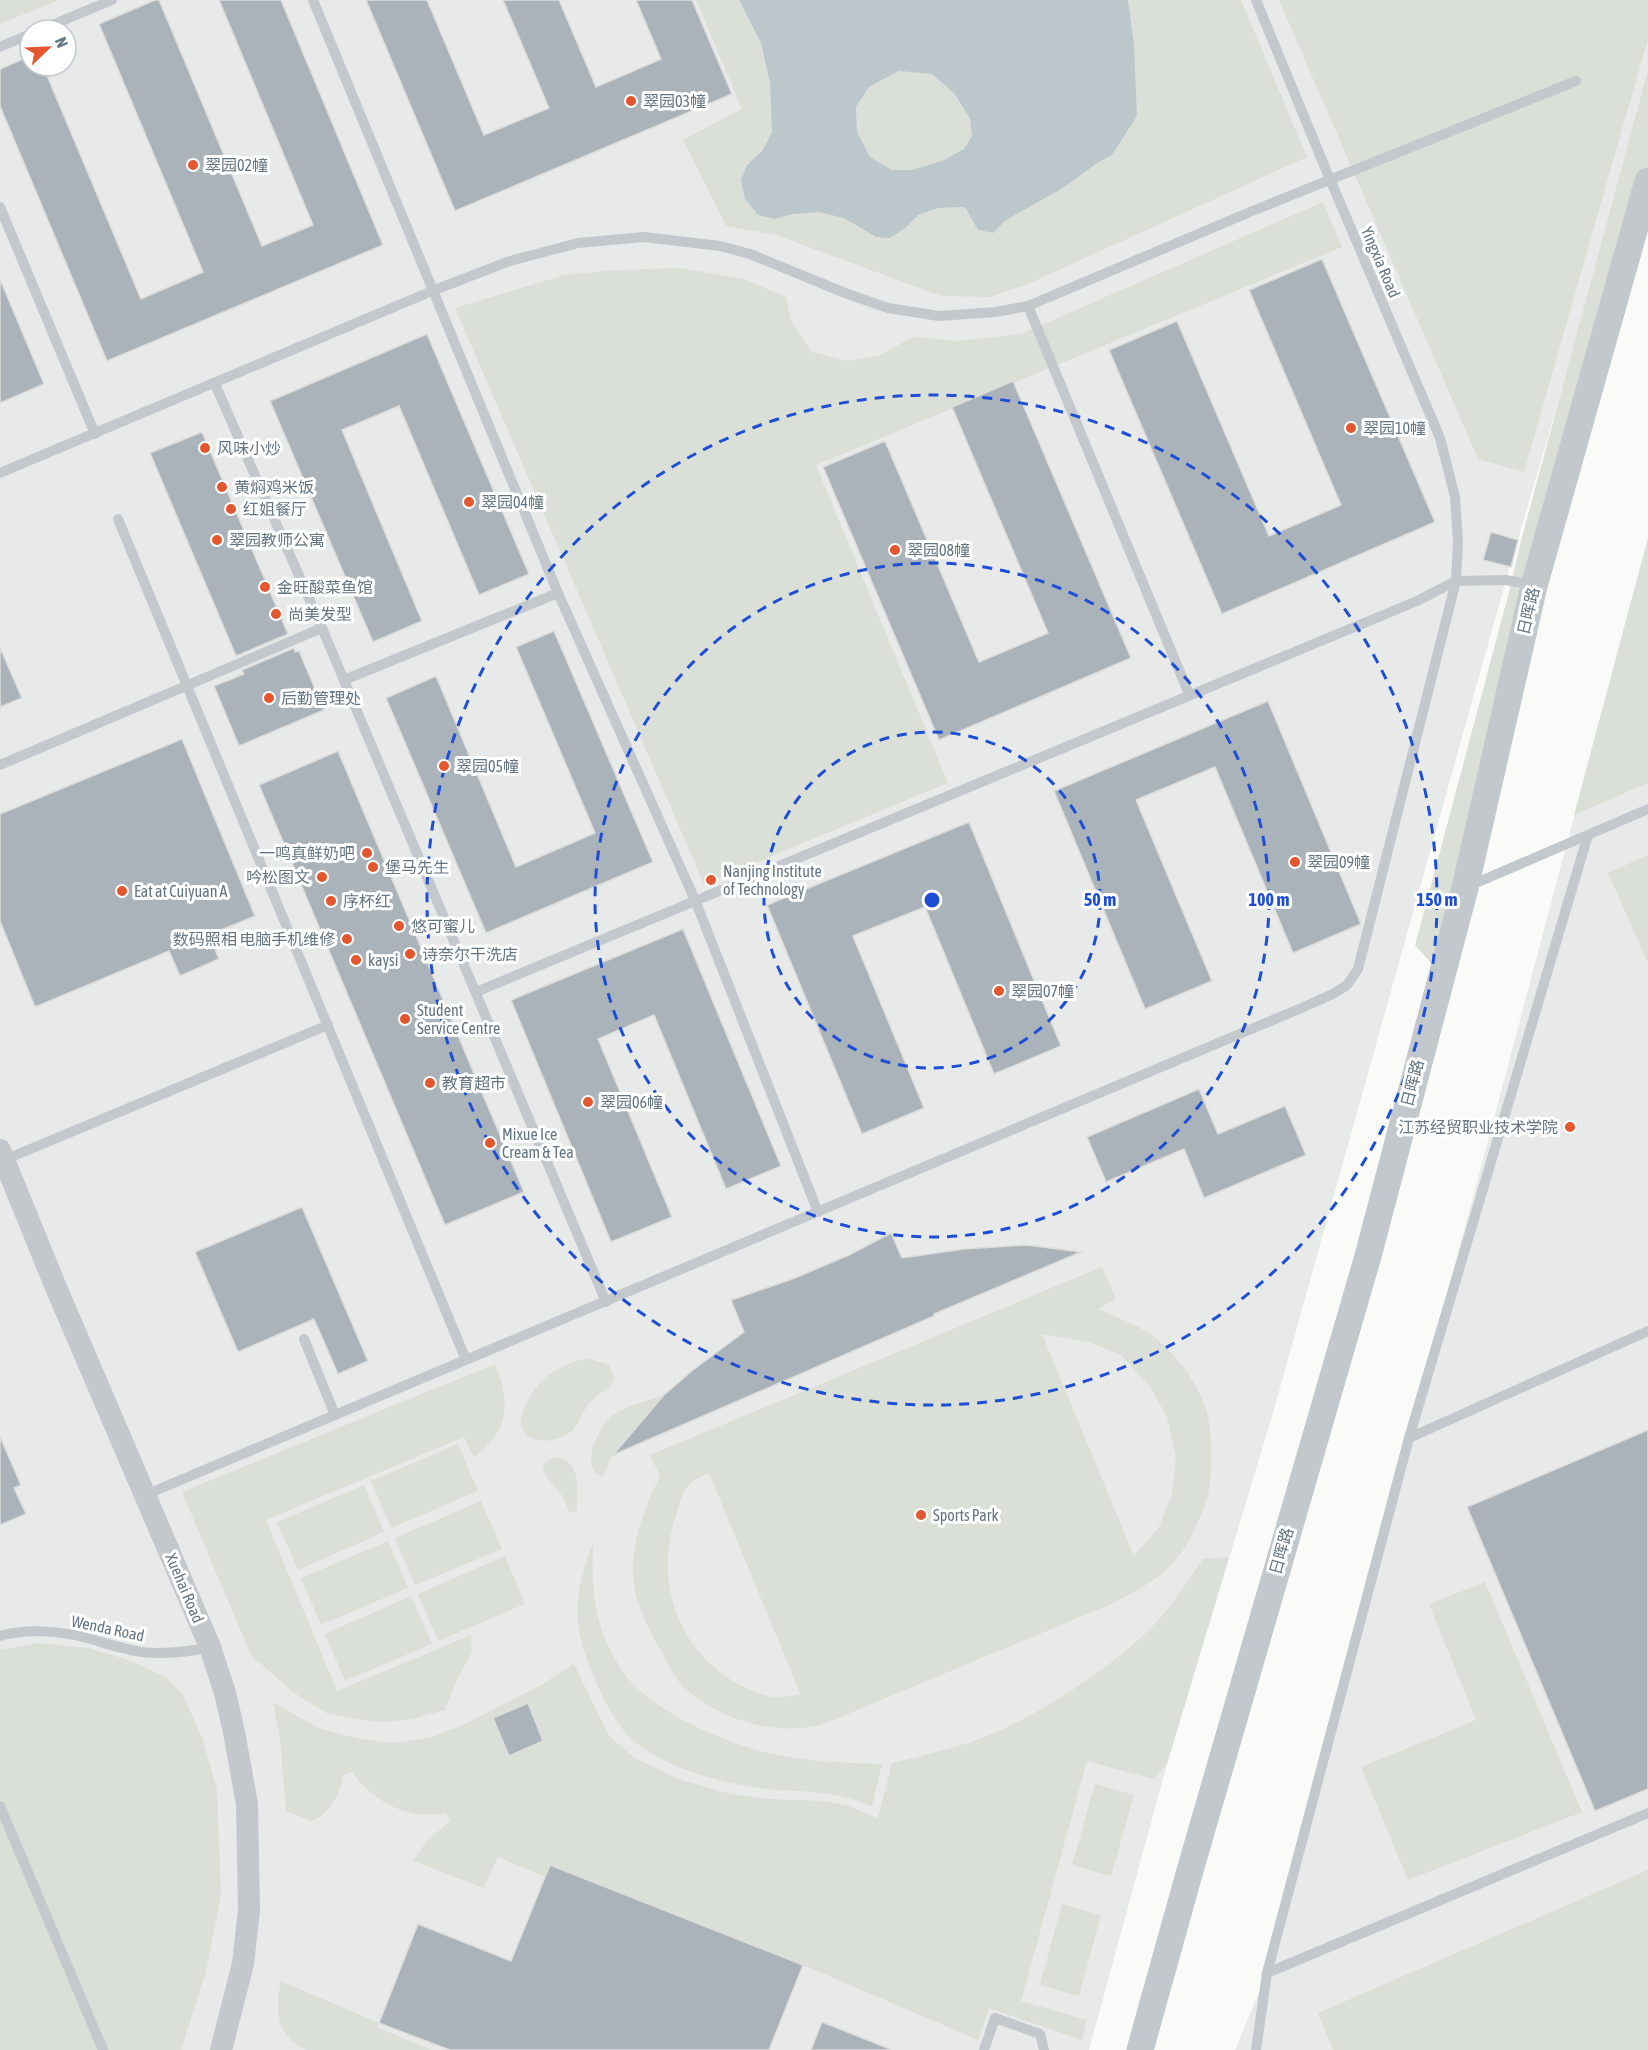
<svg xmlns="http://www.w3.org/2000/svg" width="1648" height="2050" font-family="'Asap Condensed','Noto Sans SC',sans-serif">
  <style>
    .built { fill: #e8e9e9; fill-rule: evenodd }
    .green { fill: #dadfd7; fill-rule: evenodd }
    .water { fill: #bbc7cb; fill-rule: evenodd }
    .building { fill: #aab3b9; stroke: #dcdcda; stroke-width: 1.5 }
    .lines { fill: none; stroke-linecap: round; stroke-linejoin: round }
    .service { stroke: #c3c8cc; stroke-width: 10 }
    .minor { stroke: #c3c8cc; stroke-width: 22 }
    .tertiary { stroke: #c3c8cc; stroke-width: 27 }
    .ring { fill: none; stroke: #1d4ed8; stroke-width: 3; stroke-dasharray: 10 8 }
    .poi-dot { fill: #e4572e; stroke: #fff; stroke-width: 2 }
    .labels { text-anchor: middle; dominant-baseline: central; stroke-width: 6; stroke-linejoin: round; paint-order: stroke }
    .poi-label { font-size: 16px; fill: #657683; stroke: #fff; text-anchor: start }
    .street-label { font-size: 16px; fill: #657683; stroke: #fff }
    .centre { fill: #1d4ed8; stroke: #fff; stroke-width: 3 }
    .ring-label { font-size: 18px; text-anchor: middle; font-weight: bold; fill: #1d4ed8; stroke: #fff; stroke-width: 6; stroke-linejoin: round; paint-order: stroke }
  </style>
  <rect width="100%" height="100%" fill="#fafaf8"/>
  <g class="built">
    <path d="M0,0H1648V96L1506,580L1273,1413L1167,1764L1089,2050H0ZM30,30H66V66H30Z"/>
    <path d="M1648,538V2050H1235L1267,1973Z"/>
  </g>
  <g class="green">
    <path d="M0,0H59L0,24Z"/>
    <path d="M696,0H739L761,44L770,83L772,132L762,151L747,165L774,219C797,213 821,209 844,217C855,221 866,230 876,237L905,228L918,215L938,208L965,207L978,230L993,233L1006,220L1112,155L1137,116L1134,45L1128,0H1241L1307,157L1030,283L990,297L941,296L776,235L726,226L683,140L742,109Z"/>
    <path d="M1279,0H1648V39L1524,472L1478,459Z"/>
    <path d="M1648,70V181L1441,974L1415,945L1508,596L1521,541Z"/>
    <path d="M900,71L932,74L955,94L970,119L972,136L964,149L942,161L912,170H892L870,157L857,132L856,107L869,87Z"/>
    <path d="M1323,202L1342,247L816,465L948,783L704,884L455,308L564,275L615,270L681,268L743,279L786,297L791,321L812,352L848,361L880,355L913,337L958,341L1021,334Z"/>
    <path d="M1648,538V783L1574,815Z"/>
    <path d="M1648,855V963L1608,873Z"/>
    <path d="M1102,1267L1116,1299L1098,1309C1118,1318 1143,1326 1159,1341C1182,1362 1201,1387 1208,1417C1212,1433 1212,1479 1208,1495C1201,1518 1189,1546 1172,1564C1155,1582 1132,1593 1111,1604L845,1715C836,1719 825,1724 815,1726C771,1735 720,1719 687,1690C674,1679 666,1659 657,1644C645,1622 633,1597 633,1571C633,1536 645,1507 660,1476L650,1455ZM1042,1334L1088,1342L1121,1355L1149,1385L1167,1417L1176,1456L1172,1494L1159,1527L1134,1556ZM709,1473L801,1695C790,1696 775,1699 764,1695C688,1670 651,1594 675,1518C682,1495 684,1482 709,1473Z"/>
    <path d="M587,1358L609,1365L615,1379C609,1390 596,1394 589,1404C581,1413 578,1427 568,1434C553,1444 521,1445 521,1420C521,1414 525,1407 527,1402C540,1376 560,1365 587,1358Z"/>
    <path d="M495,1364C511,1405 509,1429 474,1458L464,1437L266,1520L337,1691L471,1635L472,1652L456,1681L445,1710L412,1719L382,1722L357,1719L326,1713L293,1692L251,1655L182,1492Z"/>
    <path d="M664,1395L611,1457L603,1477C600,1476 597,1475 595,1472C583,1458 601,1422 615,1414C629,1405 648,1401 664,1395Z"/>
    <path d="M458,1444L478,1491L391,1528L371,1481Z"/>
    <path d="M557,1457C582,1462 577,1489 577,1509L575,1512L570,1513C567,1507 565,1500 561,1494C554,1483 544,1480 543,1465L547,1461Z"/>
    <path d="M364,1485L384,1532L298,1570L277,1522Z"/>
    <path d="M481,1501L502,1549L415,1585L395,1538Z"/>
    <path d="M388,1541L408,1588L321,1625L301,1578Z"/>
    <path d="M593,1543C592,1571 592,1597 600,1624C606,1645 618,1667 632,1683C660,1715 737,1748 778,1755C812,1762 847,1763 882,1764L872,1806C858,1801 843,1796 828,1794C806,1790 783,1792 760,1788C716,1782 648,1764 621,1727C610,1713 602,1695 595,1679C571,1626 573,1596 593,1543Z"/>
    <path d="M505,1556L525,1604L438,1641L418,1594Z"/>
    <path d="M1229,1557L1167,1764L1153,1779L1087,1761L1021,2001L1087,2020L1082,2040L989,2008L978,2040L803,1965L551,1865L545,1877L498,1857L484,1888L413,1861L426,1842L450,1821L446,1813C408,1820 374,1803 352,1772L343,1775C339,1796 332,1811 312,1821L286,1811L280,1739L273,1702L318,1728L360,1739L393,1743L429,1738L461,1726L541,1685L574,1664L609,1736L636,1759L681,1780L730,1794L770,1799L824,1801L848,1806L878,1818L892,1763C918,1757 943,1751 968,1743C1028,1723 1101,1675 1147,1632C1169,1611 1186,1584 1203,1559Z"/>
    <path d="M1485,1582L1582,1812L1408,1880L1361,1767L1476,1720L1429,1604Z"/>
    <path d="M411,1596L432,1644L345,1681L325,1634Z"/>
    <path d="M38,1643L89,1648L134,1662L165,1677L182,1693L203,1740L217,1790L221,1895L206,1971L181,2050H0V1650Z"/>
    <path d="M1095,1784L1134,1795L1111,1876L1072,1865Z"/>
    <path d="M1648,1870V2050H1333L1318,2013Z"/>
    <path d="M1062,1904L1101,1915L1079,1996L1040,1985Z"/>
    <path d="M281,1981L379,2023V2028L432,2050H307C276,2037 275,2010 281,1981Z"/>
  </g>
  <path class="water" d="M739,0H1128L1134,45L1137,116L1112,155L1096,164L1061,189L1006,220L993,233L978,230L965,207L938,208L918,215L905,228L890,238L876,237L844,218L819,212L794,214L774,219L758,215L745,199L741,180L747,165L762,151L772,132L770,83L761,43ZM899,71L932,74L955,94L970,119L972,136L964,149L942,161L912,170H892L870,157L857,132L856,107L869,87Z"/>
  <g class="building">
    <path d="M155,0H159L262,246L313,225L219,0H281L383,245L107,361L0,106V69L30,56V66H43L141,299L203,272L99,24Z"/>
    <path d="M366,0H427L484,135L549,108L503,0H559L596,87L661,59L636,0H692L732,94L455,211Z"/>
    <path d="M1322,259L1435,522L1222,614L1109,350L1177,321L1269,536L1341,505L1249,290Z"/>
    <path d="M0,279L44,384L0,403Z"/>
    <path d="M427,334L529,574L479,595L399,406L342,430L422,621L373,642L270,401Z"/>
    <path d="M1013,381L1131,658L939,740L823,467L885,441L979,662L1048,633L952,407Z"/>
    <path d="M202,432L288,634L236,656L150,453Z"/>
    <path d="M1491,532L1518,540L1511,567L1483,560Z"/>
    <path d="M554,631L653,862L486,933L386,698L436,676L516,867L595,833L516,647Z"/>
    <path d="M0,648L22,698L0,707Z"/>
    <path d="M294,648L295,652L299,651L324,710L239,746L214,686L244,674L242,670Z"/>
    <path d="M1268,701L1361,924L1293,953L1215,767L1136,800L1212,981L1145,1009L1054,791Z"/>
    <path d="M182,739L255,916L209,935L219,959L180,976L169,951L35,1007L0,921V814Z"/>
    <path d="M338,751L524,1192L445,1225L259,785Z"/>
    <path d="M969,822L1061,1046L994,1074L925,907L853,936L924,1108L862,1134L767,905Z"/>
    <path d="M683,929L781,1166L726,1189L654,1015L598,1039L672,1217L611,1242L511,1000Z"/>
    <path d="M1199,1089L1218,1134L1285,1106L1306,1155L1204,1198L1184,1149L1106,1182L1087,1137Z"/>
    <path d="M302,1207L368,1361L338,1374L314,1319L238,1352L195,1252Z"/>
    <path d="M891,1233L902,1258L964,1249L1027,1245L1081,1252L934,1314V1316L613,1455L664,1395L693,1370L744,1332L731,1300L795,1278L849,1255Z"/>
    <path d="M1648,1430V1789L1595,1811L1467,1507Z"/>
    <path d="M0,1437L21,1485L14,1488L26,1514L0,1525Z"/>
    <path d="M528,1703L543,1741L509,1756L493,1718Z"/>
    <path d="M550,1865L803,1965L769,2050H450L379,2023L418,1924L511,1961Z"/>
    <path d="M822,2022L890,2049V2050H811Z"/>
  </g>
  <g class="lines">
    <g class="service">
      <path d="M313,0L558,593L695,900L818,1212"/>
      <path d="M40,30L112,0"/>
      <path d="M0,47L30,34"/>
      <path d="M0,207L95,434"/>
      <path d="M1028,306L1189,694"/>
      <path d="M215,384L322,628L606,1302"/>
      <path d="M0,473L432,291L510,261L578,243L644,237L720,246L750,254L845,293L888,308L939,316L996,312L1028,306L1250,212L1576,81"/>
      <path d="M118,519L466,1360"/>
      <path d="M344,680L558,593"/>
      <path d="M0,765L322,628"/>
      <path d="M1588,835L1409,1438L1648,1331"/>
      <path d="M1469,886L1648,809"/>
      <path d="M476,992L1417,601L1456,581L1506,580L1533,585"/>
      <path d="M4,1160L328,1025"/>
      <path d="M304,1339L335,1415"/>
      <path d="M145,1495L1299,1009L1333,994L1347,985L1358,969L1456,581L1458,542L1455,497L1440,438L1324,165L1256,0"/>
      <path d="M0,1636C26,1628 61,1631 87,1638C105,1643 123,1649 141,1652C165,1655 187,1652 210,1647"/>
      <path d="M0,1806L103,2050"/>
      <path d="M1267,1973L1648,1813"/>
      <path d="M984,2050L995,2018L1040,2034L1044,2050"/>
      <path d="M1256,2050L1267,1973L1409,1438"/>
    </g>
    <path class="minor" d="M0,1150L55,1285L210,1647L225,1693L234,1732L247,1804L249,1910L243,1964L221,2050"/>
    <path class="tertiary" d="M1140,2050L1191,1867L1368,1256L1465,888L1534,586L1648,181"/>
  </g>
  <g class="ring">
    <circle cx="932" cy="900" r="168"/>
    <circle cx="932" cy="900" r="337"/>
    <circle cx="932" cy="900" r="505"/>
  </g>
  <g class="poi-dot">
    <circle cx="631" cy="101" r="6"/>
    <circle cx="193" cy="165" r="6"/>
    <circle cx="1351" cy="428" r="6"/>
    <circle cx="205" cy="448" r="6"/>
    <circle cx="222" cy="487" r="6"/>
    <circle cx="469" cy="502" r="6"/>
    <circle cx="231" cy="509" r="6"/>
    <circle cx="217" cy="540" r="6"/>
    <circle cx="895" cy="550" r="6"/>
    <circle cx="265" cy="587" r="6"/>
    <circle cx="276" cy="614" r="6"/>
    <circle cx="269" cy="698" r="6"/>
    <circle cx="444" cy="766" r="6"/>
    <circle cx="367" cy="853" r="6"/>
    <circle cx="1295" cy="862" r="6"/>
    <circle cx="373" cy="867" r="6"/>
    <circle cx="322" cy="877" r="6"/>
    <circle cx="711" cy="880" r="6"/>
    <circle cx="122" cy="891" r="6"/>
    <circle cx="331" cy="901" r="6"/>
    <circle cx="399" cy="926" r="6"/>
    <circle cx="347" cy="939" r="6"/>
    <circle cx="410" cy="954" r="6"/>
    <circle cx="356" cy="960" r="6"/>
    <circle cx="999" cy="991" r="6"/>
    <circle cx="405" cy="1019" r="6"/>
    <circle cx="430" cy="1083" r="6"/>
    <circle cx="588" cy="1102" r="6"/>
    <circle cx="1570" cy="1127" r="6"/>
    <circle cx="490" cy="1143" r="6"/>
    <circle cx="921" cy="1515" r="6"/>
  </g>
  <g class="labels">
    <g class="poi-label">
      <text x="643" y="101">翠园03幢</text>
      <text x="205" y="165">翠园02幢</text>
      <text x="1363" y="428">翠园10幢</text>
      <text x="217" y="448">风味小炒</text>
      <text x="234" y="487">黄焖鸡米饭</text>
      <text x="481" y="502">翠园04幢</text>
      <text x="243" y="509">红姐餐厅</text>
      <text x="229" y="540">翠园教师公寓</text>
      <text x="907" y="550">翠园08幢</text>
      <text x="277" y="587">金旺酸菜鱼馆</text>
      <text x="288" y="614">尚美发型</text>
      <text x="281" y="698">后勤管理处</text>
      <text x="456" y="766">翠园05幢</text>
      <text x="355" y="853" text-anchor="end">一鸣真鲜奶吧</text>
      <text x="1307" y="862">翠园09幢</text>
      <text x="385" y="867">堡马先生</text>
      <text x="723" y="871">Nanjing Institute<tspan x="723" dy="18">of Technology</tspan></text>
      <text x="310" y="877" text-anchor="end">吟松图文</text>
      <text x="134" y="891">Eat at Cuiyuan A</text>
      <text x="343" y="901">序杯红</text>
      <text x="411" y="926">悠可蜜儿</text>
      <text x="335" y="939" text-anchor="end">数码照相 电脑手机维修</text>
      <text x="422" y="954">诗奈尔干洗店</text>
      <text x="368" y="960">kaysi</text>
      <text x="1011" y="991">翠园07幢</text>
      <text x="417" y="1010">Student<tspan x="417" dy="18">Service Centre</tspan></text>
      <text x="442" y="1083">教育超市</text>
      <text x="600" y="1102">翠园06幢</text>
      <text x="1558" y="1127" text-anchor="end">江苏经贸职业技术学院</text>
      <text x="502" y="1134">Mixue Ice<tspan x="502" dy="18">Cream &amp; Tea</tspan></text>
      <text x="933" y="1515">Sports Park</text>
    </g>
    <g class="street-label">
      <text transform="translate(1381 262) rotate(67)">Yingxia Road</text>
      <text transform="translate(1528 611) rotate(-77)">日晖路</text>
      <text transform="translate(1412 1083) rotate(-76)">日晖路</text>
      <text transform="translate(1281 1551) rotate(-74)">日晖路</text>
      <text transform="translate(185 1588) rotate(67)">Xuehai Road</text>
      <text transform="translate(108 1628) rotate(12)">Wenda Road</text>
    </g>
  </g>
  <circle cx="932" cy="900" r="9" class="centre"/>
  <g class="ring-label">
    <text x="1100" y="906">50 m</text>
    <text x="1269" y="906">100 m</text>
    <text x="1437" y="906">150 m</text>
  </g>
  <g transform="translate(48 48) rotate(67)"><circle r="28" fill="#ffffff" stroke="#c1c8cd" stroke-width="1.5"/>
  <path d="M0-4.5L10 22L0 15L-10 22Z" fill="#e4572e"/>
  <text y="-9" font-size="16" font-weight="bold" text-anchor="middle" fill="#657683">N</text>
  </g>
</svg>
